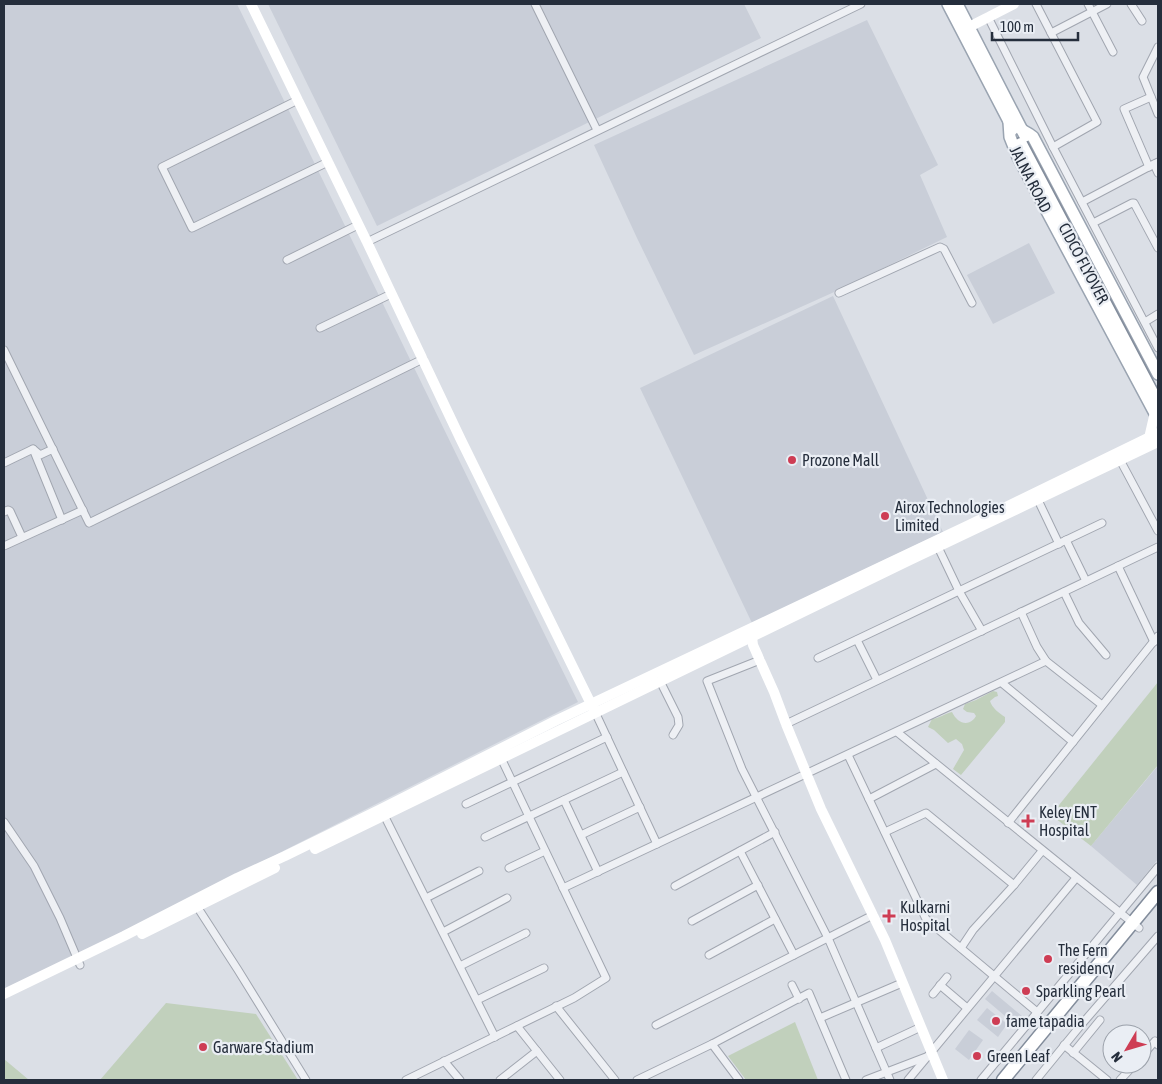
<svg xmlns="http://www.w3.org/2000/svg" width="1162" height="1084" font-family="'Asap Condensed',sans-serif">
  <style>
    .built { fill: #c9ced8 }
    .green { fill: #c1d0bc }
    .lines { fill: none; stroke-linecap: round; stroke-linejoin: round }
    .street-casing { stroke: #a1a6b0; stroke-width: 9 }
    .primary-casing { stroke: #9aa4b1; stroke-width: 14 }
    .highway-casing { stroke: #838d9c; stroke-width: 15 }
    .street { stroke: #eef0f4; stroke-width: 7 }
    .secondary { stroke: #fff; stroke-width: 10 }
    .primary { stroke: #fff; stroke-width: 11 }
    .highway { stroke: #fff; stroke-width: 12 }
    .poi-dot { fill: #ce3d54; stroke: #eaeef4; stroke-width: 2 }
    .labels { text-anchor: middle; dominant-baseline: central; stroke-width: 4.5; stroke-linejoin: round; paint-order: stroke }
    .street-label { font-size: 16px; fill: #252e3c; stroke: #eaeef4 }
    .poi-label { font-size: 16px; fill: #252e3c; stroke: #eaeef4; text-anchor: start }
  </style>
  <rect width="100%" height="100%" fill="#dbdfe6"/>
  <g class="built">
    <path d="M4,4H237L478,499L578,702L4,992Z"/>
    <path d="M268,4H744L761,38L377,226Z"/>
    <path d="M867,20L938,165L920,175L947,237L832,293L694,355L637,238L594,145Z"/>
    <path d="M1029,243L1055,293L993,324L967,275Z"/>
    <path d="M833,296L943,532L752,623L640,388Z"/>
    <path d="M1157,767L1158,768V859L1137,885L1091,846Z"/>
    <path d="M992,991L1022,1016L1013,1028L1009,1024L1011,1021L985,999Z"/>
    <path d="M987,1008L1007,1024L998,1037L977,1020Z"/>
    <path d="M969,1030L983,1040L969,1060L955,1049Z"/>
  </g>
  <g class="green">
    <path d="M1158,682V765L1091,846L1051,815Z"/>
    <path d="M993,691L997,692L998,696L995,697L990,701C992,708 999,713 1005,717V722L961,775L953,769L964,750L962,744L956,739L948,743L934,730L928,727L932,719C940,718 944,714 952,712C957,723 969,728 976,716L974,713L967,712L963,709L965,704L976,700Z"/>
    <path d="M166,1003L256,1014L298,1080H100Z"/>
    <path d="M795,1022L818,1080H746L728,1056Z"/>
    <path d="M4,1059L29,1080H4Z"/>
  </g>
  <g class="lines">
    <g class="street-casing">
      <g id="street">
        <path d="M535,4L597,130"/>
        <path d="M1036,4L1097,122L1053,147"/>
        <path d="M1088,4L1113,52"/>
        <path d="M1131,4L1142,21"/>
        <path d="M988,17L1053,147L1158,348"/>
        <path d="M1051,33L1107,4"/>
        <path d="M1158,47L1143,77L1158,114"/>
        <path d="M298,100L162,167L192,228L328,162"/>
        <path d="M1154,164L1158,173"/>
        <path d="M1149,167L1124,109L1151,97"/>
        <path d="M1082,202L1158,162"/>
        <path d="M1093,223L1132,203H1134L1158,248"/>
        <path d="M367,242L861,4"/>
        <path d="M287,260L358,225"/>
        <path d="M839,293L940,247L944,249L972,303"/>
        <path d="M1145,322L1158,314"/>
        <path d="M320,328L391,294"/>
        <path d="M4,350L89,523L423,359"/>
        <path d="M33,449L62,520"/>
        <path d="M1119,458L1158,531"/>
        <path d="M4,463L33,449L40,455L53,449"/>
        <path d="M1038,500L1059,544"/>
        <path d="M4,512L8,510L10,511L22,537"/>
        <path d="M1066,540L1086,581"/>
        <path d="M4,546L83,510"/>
        <path d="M938,547L959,591L982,631"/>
        <path d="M1118,566L1154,642"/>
        <path d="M1064,592L1079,623L1106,655"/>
        <path d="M1021,612L1037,647L1046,661L1102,705"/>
        <path d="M857,640L877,680"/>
        <path d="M818,658L1102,523"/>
        <path d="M760,660L707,681L742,769L828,938L890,1080"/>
        <path d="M660,681L678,717L679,725L673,735"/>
        <path d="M1002,683L1073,742"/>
        <path d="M596,714L657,844"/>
        <path d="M786,724L1158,547"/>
        <path d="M897,732L1139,928"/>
        <path d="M848,755L926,919L1037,1012"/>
        <path d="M869,799L936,764"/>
        <path d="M564,800L598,872"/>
        <path d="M466,804L607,737"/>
        <path d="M383,813L495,1037"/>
        <path d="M4,822L34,866L60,918L80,965"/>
        <path d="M1008,823L1158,636"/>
        <path d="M885,832L926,813L1014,885"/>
        <path d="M581,835L640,807"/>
        <path d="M485,837L623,772"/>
        <path d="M740,851L794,955"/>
        <path d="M509,868L545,851"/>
        <path d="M675,886L775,832"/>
        <path d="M563,888L1046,661"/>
        <path d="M426,898L479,871"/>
        <path d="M196,905L238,970L306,1080"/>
        <path d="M692,921L758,885"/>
        <path d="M443,932L507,898"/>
        <path d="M961,948L973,930L1014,885L1042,851"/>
        <path d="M709,955L775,919"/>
        <path d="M460,966L526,933"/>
        <path d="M792,985L799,999"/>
        <path d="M940,985L967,1008"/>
        <path d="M933,994L947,977"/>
        <path d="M477,1000L544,968"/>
        <path d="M556,1006L615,1080"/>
        <path d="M820,1018L902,983"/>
        <path d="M656,1025L873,915"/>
        <path d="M517,1026L560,1080"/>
        <path d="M712,1044L739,1080"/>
        <path d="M1064,1045L1107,1080"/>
        <path d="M876,1048L921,1027"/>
        <path d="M1073,1053L1100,1020"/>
        <path d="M1142,1056L1155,1041L1158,1045"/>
        <path d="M444,1061L460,1080"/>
        <path d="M406,1080L574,998L606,978L501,758"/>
        <path d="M500,1080L537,1051"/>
        <path d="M637,1080L712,1044L809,993L846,1080"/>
        <path d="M866,1080L926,1057"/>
        <path d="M908,1080L1076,878"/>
        <path d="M981,1080L1158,867"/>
        <path d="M1036,1080L1081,1025L1158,936"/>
        <path d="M1120,1080L1135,1064"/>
      </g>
    </g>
    <g class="primary-casing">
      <g id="primary">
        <path d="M948,4L1013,129"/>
        <path d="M957,4L1025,136"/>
        <path d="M1009,122L1010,137L1018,157L1158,419"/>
        <path d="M1022,130L1029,134L1033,137L1158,374"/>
      </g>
    </g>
    <g class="highway-casing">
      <g id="highway">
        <path d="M1021,144L1158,404"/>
        <path d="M1003,1080L1158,892"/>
      </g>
    </g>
    <use href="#street" class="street"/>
    <g class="secondary">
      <path d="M251,4L367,242L461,440L594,710"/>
      <path d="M969,27L1014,4"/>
      <path d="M1149,438L1155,412"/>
      <path d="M749,632L752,637L753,645L774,692L786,724L821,809L885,940L943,1080"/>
      <path d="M315,849L908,561L1158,442"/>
      <path d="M142,934L275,868"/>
      <path d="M4,994L124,936L237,878L285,856L381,809L555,721L971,524L1158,433"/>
    </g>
    <use href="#primary" class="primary"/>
    <use href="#highway" class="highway"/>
  </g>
  <g class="poi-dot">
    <circle cx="792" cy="460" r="5"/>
    <circle cx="885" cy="516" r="5"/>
    <path d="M1025.5 813.5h5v5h5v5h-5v5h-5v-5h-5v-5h5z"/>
    <path d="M886.5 908.5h5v5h5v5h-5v5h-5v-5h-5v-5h5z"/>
    <circle cx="1048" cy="959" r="5"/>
    <circle cx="1026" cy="991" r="5"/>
    <circle cx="996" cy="1021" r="5"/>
    <circle cx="203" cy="1047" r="5"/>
    <circle cx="977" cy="1056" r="5"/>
  </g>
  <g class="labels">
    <g class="street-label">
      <text transform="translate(1031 179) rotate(63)">JALNA ROAD</text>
      <text transform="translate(1084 263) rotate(62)">CIDCO FLYOVER</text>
    </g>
    <g class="poi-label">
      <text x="802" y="460">Prozone Mall</text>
      <text x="895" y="507">Airox Technologies<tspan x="895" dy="18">Limited</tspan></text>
      <text x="1039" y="812">Keley ENT<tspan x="1039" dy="18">Hospital</tspan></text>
      <text x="900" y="907">Kulkarni<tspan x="900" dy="18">Hospital</tspan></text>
      <text x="1058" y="950">The Fern<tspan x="1058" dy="18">residency</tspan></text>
      <text x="1036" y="991">Sparkling Pearl</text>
      <text x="1006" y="1021">fame tapadia</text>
      <text x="213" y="1047">Garware Stadium</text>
      <text x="987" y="1056">Green Leaf</text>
    </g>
  </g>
  <rect width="1162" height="1084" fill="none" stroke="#252e3c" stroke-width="10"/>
  <g transform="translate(1127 1049) rotate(232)"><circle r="24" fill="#eaeef4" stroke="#9ba1aa"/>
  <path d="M0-4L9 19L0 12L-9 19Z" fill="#ce3d54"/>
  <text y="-8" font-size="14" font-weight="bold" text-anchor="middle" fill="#252e3c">N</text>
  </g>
  <path d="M992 32v8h86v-8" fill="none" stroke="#252e3c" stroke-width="2.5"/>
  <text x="1000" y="32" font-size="15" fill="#252e3c" stroke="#eaeef4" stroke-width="4" paint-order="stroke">100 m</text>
</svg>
